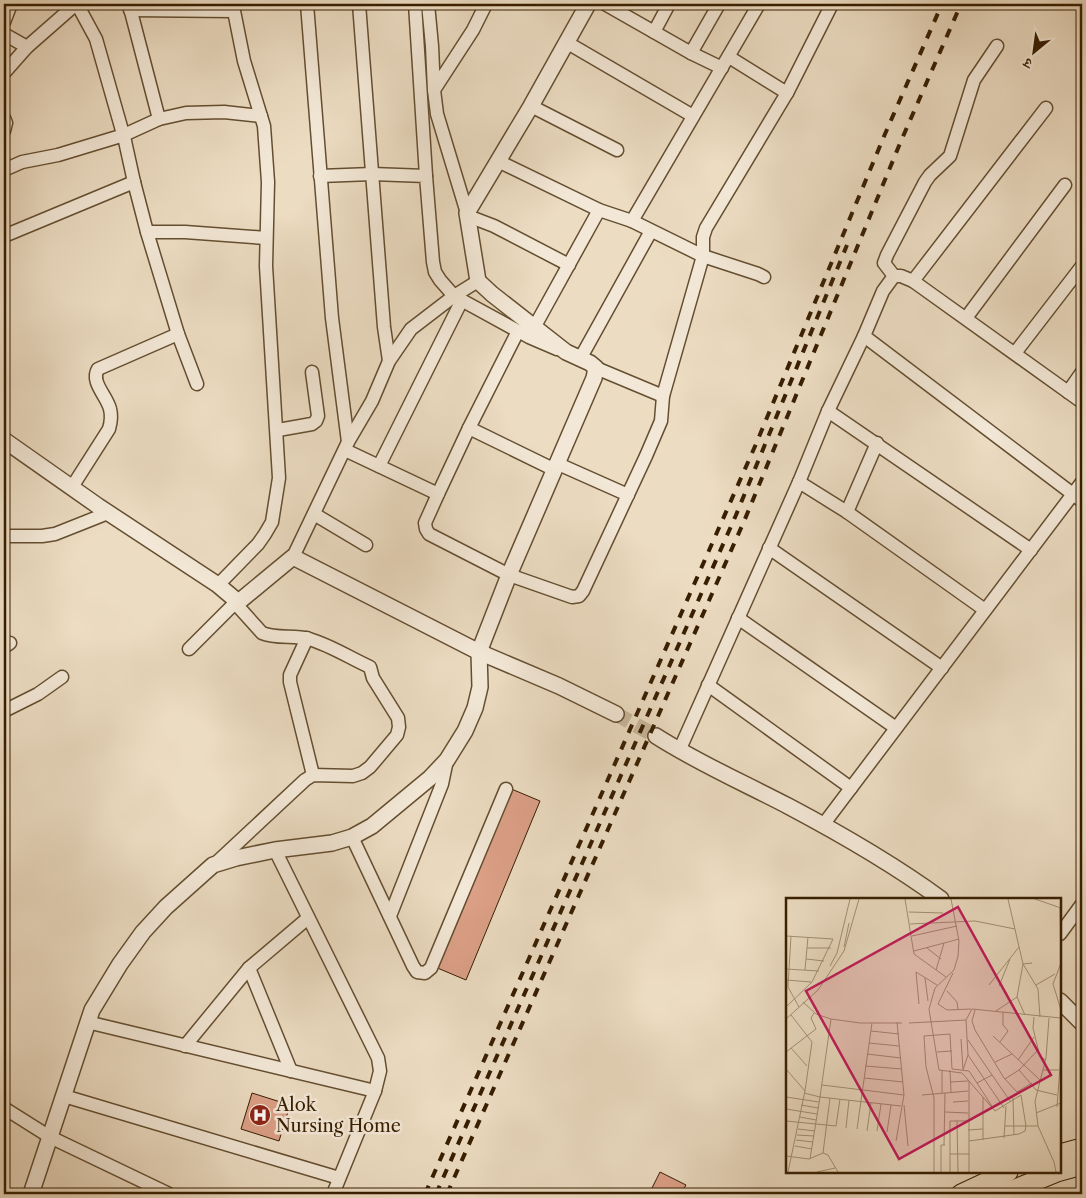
<svg xmlns="http://www.w3.org/2000/svg" width="1086" height="1198" font-family="'Libre Caslon Text','Noto Serif Devanagari',serif">
  <style>
    .building { fill: #dca087; stroke: #371e00 }
    .lines { fill: none; stroke-linecap: round; stroke-linejoin: round }
    .tertiary-tunnel { stroke: #c8b69b; stroke-width: 15; stroke-dasharray: 15 8; stroke-linecap: butt }
    .minor-casing { stroke: #644e30; stroke-width: 15 }
    .tertiary-casing { stroke: #644e30; stroke-width: 18 }
    .primary-casing { stroke: #371e00; stroke-width: 21 }
    .minor { stroke: #f3e8d7; stroke-width: 12 }
    .tertiary { stroke: #f3e8d7; stroke-width: 15 }
    .primary { stroke: #ecdcc2; stroke-width: 19 }
    .rail { stroke: #371e00; stroke-width: 4; stroke-dasharray: 9 9; stroke-linecap: butt }
    .labels { text-anchor: middle; dominant-baseline: central; stroke-width: 5; stroke-linejoin: round; paint-order: stroke }
    .poi-label { font-size: 18px; fill: #371e00; stroke: #f3e8d7; text-anchor: start }
    .inset-road { fill: none; stroke: #a49074; stroke-width: 1 }
    .view { fill: #c2185b; fill-opacity: 0.15; stroke: #c2185b; stroke-width: 2.5 }
    .inset-edge { fill: none; stroke: #371e00; stroke-width: 2.5 }
  </style>
  <rect width="100%" height="100%" fill="#ecdcc2"/>
  <filter id="stains"><feTurbulence type="fractalNoise" baseFrequency=".004" numOctaves="4"/><feColorMatrix values="0 0 0 0 .2 0 0 0 0 .09 0 0 0 0 .02 0 0 0 .5 -.17"/></filter>
  <radialGradient id="worn" r=".72"><stop offset=".6" stop-color="#630" stop-opacity="0"/><stop offset="1" stop-color="#630" stop-opacity=".3"/></radialGradient>
  <g class="building">
    <path d="M509,788L540,801L466,980L435,967Z"/>
    <path d="M252,1093L290,1105L279,1141L241,1129Z"/>
    <path d="M660,1172L686,1185L681,1194H655L650,1192Z"/>
  </g>
  <g class="lines">
    <path class="tertiary-tunnel" d="M616,714L656,736"/>
    <g class="minor-casing">
      <g id="minor">
        <path d="M77,4L96,39L125,141L134,182L147,232L178,334L197,384"/>
        <path d="M129,4L159,119"/>
        <path d="M307,4L332,318L348,442"/>
        <path d="M359,4L384,327L389,361"/>
        <path d="M415,4L426,176"/>
        <path d="M428,4L432,46L434,90L437,114L467,213"/>
        <path d="M605,4L691,53L719,4"/>
        <path d="M130,10L234,11L244,61L264,126L268,182L266,266L279,478L272,522L265,534L258,544L218,585"/>
        <path d="M4,22L11,4"/>
        <path d="M654,32L669,4"/>
        <path d="M4,34L27,47"/>
        <path d="M566,42L693,116"/>
        <path d="M691,53L722,68"/>
        <path d="M729,57L787,93"/>
        <path d="M4,73L27,47L76,4"/>
        <path d="M434,90L473,30L486,4"/>
        <path d="M531,106L617,150"/>
        <path d="M4,118L6,123L4,131"/>
        <path d="M498,161L599,210L632,221L703,256L758,274L764,277"/>
        <path d="M4,170L22,162L58,155L124,135L159,119L186,113L224,112L261,116"/>
        <path d="M320,176L372,174L426,176L433,262L435,272L440,280L454,296L529,337L557,349"/>
        <path d="M468,216L494,226L569,265"/>
        <path d="M632,221L759,4"/>
        <path d="M147,232H185L266,238"/>
        <path d="M4,236L134,182"/>
        <path d="M894,276L884,263L887,255L925,182L930,175L950,156L974,80L997,46"/>
        <path d="M913,281L1046,108"/>
        <path d="M966,318L1065,185"/>
        <path d="M518,331L469,428L438,494L425,523L426,529L429,534L509,575L572,597L579,596L583,591L646,456L661,421L663,396L703,256V237L706,228L787,93L832,4"/>
        <path d="M530,335L599,210"/>
        <path d="M1015,353L1082,266"/>
        <path d="M580,359L651,231"/>
        <path d="M596,368L663,396"/>
        <path d="M1068,392L1082,372"/>
        <path d="M1082,402L913,281L901,276H894L883,291L864,336L1082,501"/>
        <path d="M828,411L1031,550"/>
        <path d="M469,428L553,469"/>
        <path d="M278,430L312,424L316,421L318,416L312,372"/>
        <path d="M345,450L438,494"/>
        <path d="M556,463L628,495"/>
        <path d="M379,466L462,300"/>
        <path d="M799,482L847,512L985,610"/>
        <path d="M72,487L109,429C111,422 112,416 110,409C107,396 90,382 98,369L178,334"/>
        <path d="M847,512L877,443"/>
        <path d="M314,514L366,545"/>
        <path d="M4,536H42L55,534L108,513"/>
        <path d="M769,548L942,668"/>
        <path d="M293,557L348,442L372,401L389,361L411,329L454,296L478,281"/>
        <path d="M738,618L896,728"/>
        <path d="M307,638L290,675V682L313,775"/>
        <path d="M4,647L10,643"/>
        <path d="M189,649L237,601"/>
        <path d="M708,685L851,788"/>
        <path d="M4,711L38,694L62,677"/>
        <path d="M679,751L799,482L828,411L864,336"/>
        <path d="M823,825L1082,482"/>
        <path d="M352,837L413,966L417,972L425,973L431,968L506,789"/>
        <path d="M275,850L378,1058L380,1071L375,1091L333,1194"/>
        <path d="M215,864L305,780L313,775L353,776L362,773L370,767L397,735L399,727L398,718L373,678L370,667C350,658 330,645 309,639C294,635 276,639 262,633L235,603"/>
        <path d="M390,916L442,784L447,760"/>
        <path d="M1060,934L1082,904"/>
        <path d="M249,968L291,1071"/>
        <path d="M87,1022L375,1091"/>
        <path d="M185,1046L249,968L308,918"/>
        <path d="M64,1096L339,1178"/>
        <path d="M4,1108L50,1137L169,1194"/>
      </g>
    </g>
    <g class="tertiary-casing">
      <g id="tertiary">
        <path d="M4,440L98,506L218,585L237,601L241,600L293,557L479,652L559,686L616,714"/>
        <path d="M656,736C698,763 744,783 788,806C841,834 893,864 941,899"/>
        <path d="M1060,1001L1082,1023"/>
        <path d="M31,1194L92,1010L120,964L143,932L166,907L213,865L236,858L275,850L332,843L352,837L372,826L430,778L447,760L465,731L475,708L480,687L479,652L509,575L594,378L596,368L590,363L566,352L492,294L478,281L467,213L531,106L588,4"/>
      </g>
    </g>
    <g class="primary-casing">
      <g id="primary">
        <path d="M1060,1154L1082,1148"/>
        <path d="M1060,1171L1082,1165"/>
        <path d="M961,1194L1008,1172"/>
        <path d="M1003,1194L1057,1172"/>
      </g>
    </g>
    <use href="#minor" class="minor"/>
    <use href="#tertiary" class="tertiary"/>
    <use href="#primary" class="primary"/>
    <g class="rail">
      <path d="M425,1194L756,444L885,134L942,4"/>
      <path d="M436,1194L736,515L847,245"/>
      <path d="M447,1194L745,519L901,141L961,4"/>
    </g>
  </g>
  <defs>
    <g id="hospital-disc" transform="scale(1.125)"><circle r="9.5" fill="#8f2418" stroke="#f3e8d7"/><path d="M-5-5h3v3.5h4V-5h3V5h-3V1.5h-4V5h-3Z" fill="#fff"/></g>
  </defs>
  <g fill-rule="evenodd">
    <use href="#hospital-disc" x="260" y="1115"/>
  </g>
  <g class="labels">
    <g class="poi-label">
      <text x="276" y="1105">Alok<tspan x="276" dy="21">Nursing Home</tspan></text>
    </g>
  </g>
  <g transform="translate(786 898)">
    <rect width="275" height="275" fill="#ecdcc2"/>
    <path class="inset-road" d="M119,1L128,56L160,79M165,1L173,43L172,58L168,72L149,90L143,111L153,172L176,175L183,183V274M222,1L237,66L231,99M249,1L275,10M274,10L275,62M123,14L157,15M124,26L189,23L229,31M0,38L47,41L26,84L0,109M5,38L2,89L13,109M126,38L171,28M58,49L63,25M21,50H45M141,50L155,61M128,53L173,41M20,61L38,63M246,65L237,66L252,91L254,119M275,65L267,86L275,112M44,68L51,55L64,1M0,71L33,73M19,72L22,39M150,72L158,45M167,75L152,106L161,112L185,111M139,80L142,103M0,82L25,84M203,87L233,49M250,87L269,76M213,88L224,61M161,93L171,104L172,111M17,104L30,116L45,121L74,125H116M133,106L130,74L151,87M189,112L186,123L189,132L218,180L231,194L246,185M210,113L231,99L239,117M5,117L26,144L19,193M248,119L247,130L254,159L260,162M0,121L32,92L58,53L73,1M111,124L118,197M123,125L180,122L186,111L275,120M85,133L113,136M207,138L254,182M175,141L177,171M182,142L224,203M214,144L222,133L217,127V114M83,145L113,148M5,150L21,168M0,154L30,131L25,120L28,115M151,154L166,153M81,156L115,160M182,157L218,210M232,162L248,139M209,164L226,156M79,168L116,171M0,171L19,193L2,274M166,171L183,173L191,185L206,177M164,172L165,194M177,172L182,157L180,122M233,172L250,192L271,197M257,172H273M78,180L117,184M219,181L233,172L253,151M164,184L182,183M191,185L207,210M36,187L118,197L110,243M18,195L34,199L45,121M156,195V172M136,197L182,193M0,199L33,204M197,199V242M227,200L228,237M167,204L182,203M15,207L32,210M118,207L122,248M271,209L275,156M0,211L31,216M159,214L182,215M250,215L275,205M14,219L30,222M0,223L50,228L54,201M171,223L172,274M182,223H164V256H183M219,228H252L249,203L260,160L263,120M252,228L268,264L270,274M60,230L63,202M12,231L29,233M71,231L86,125M182,232L197,231M81,233L85,205M91,233L95,206M101,234L105,207M11,237L28,238M218,240L220,208M10,242L27,244M183,243L233,236L239,233L240,228L235,197L209,213L183,183M158,247L159,195M9,248L26,251M37,255L44,200M37,255L42,257L52,274M164,256V274M0,258L23,261L37,255M24,261L34,199L115,208M31,274L49,270M148,274V200L140,169L138,138L164,136L166,171M155,274V247H159"/>
    <path class="view" d="M172,9L265,177L113,261L20,93Z"/>
    <rect width="275" height="275" class="inset-edge"/>
  </g>
  <rect width="1086" height="1198" fill="none" stroke="#ecdcc2" stroke-width="20"/>
  <rect x="5" y="5" width="1076" height="1188" fill="none" stroke="#371e00" stroke-width="2.5"/>
  <rect x="10" y="10" width="1066" height="1178" fill="none" stroke="#371e00"/>
  <g transform="translate(1034 52) rotate(209)" stroke="#f3e8d7" stroke-width="4" paint-order="stroke">
  <path d="M0-4L9 19L0 12L-9 19Z" fill="#371e00"/>
  <text y="-8" font-size="14" font-weight="bold" text-anchor="middle" fill="#371e00">उ</text>
  </g>
  <rect width="100%" height="100%" filter="url(#stains)"/>
  <rect width="100%" height="100%" fill="url(#worn)"/>
</svg>
